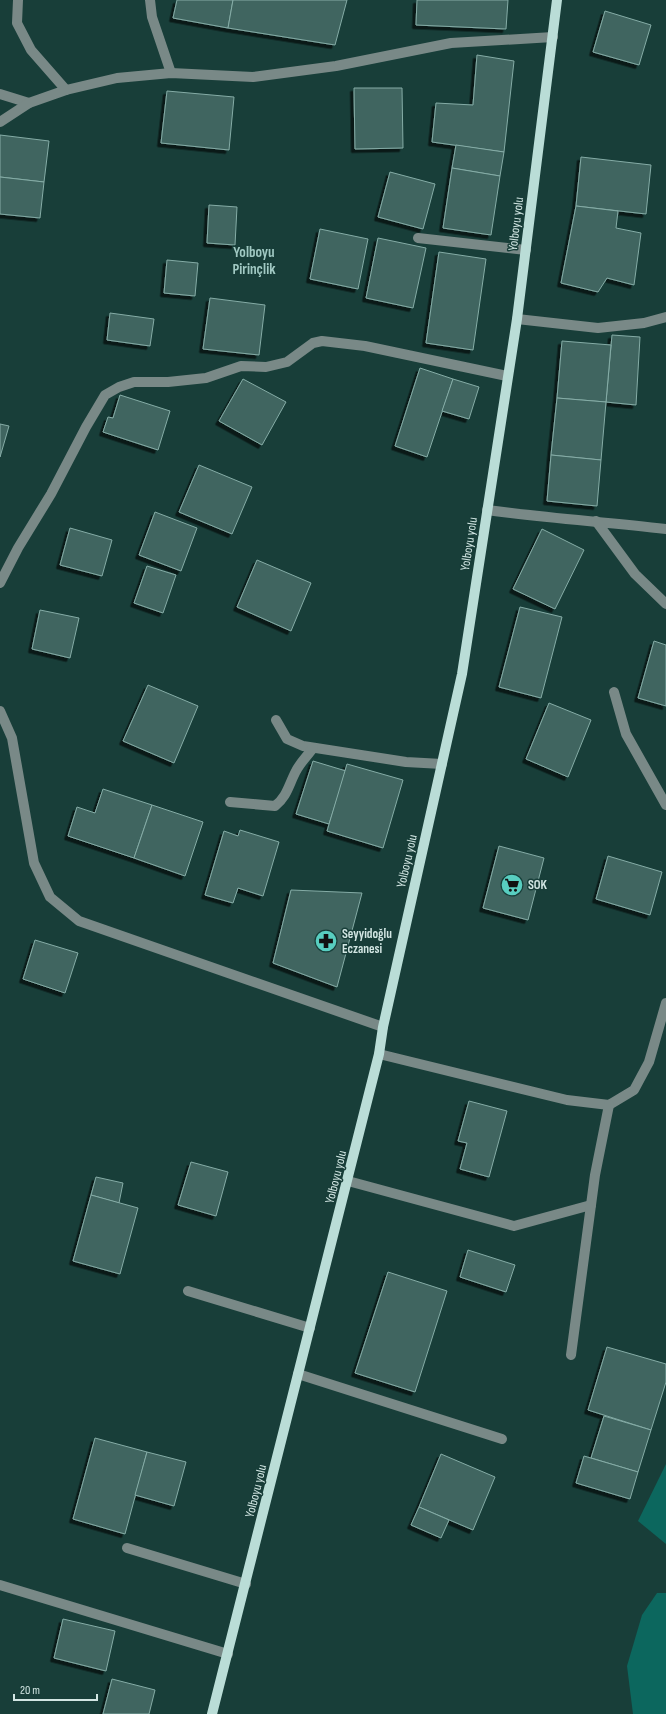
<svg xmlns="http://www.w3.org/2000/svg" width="666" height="1714" font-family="'Sofia Sans Condensed',sans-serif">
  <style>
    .green { fill: #0c675e }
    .building { fill: #406560; stroke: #85aca6; filter: url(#shadow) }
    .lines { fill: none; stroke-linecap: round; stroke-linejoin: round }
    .minor { stroke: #798987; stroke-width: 10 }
    .major { stroke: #baddd7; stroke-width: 10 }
    .labels { text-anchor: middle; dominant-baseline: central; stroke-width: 3; stroke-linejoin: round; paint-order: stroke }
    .street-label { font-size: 13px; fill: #d2e6e3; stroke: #183e39 }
    .poi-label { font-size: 13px; font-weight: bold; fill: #d2e6e3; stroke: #183e39; text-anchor: start }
    .quarter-label { font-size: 15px; font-weight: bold; fill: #a1c9c3; stroke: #183e39 }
  </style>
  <defs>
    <filter id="shadow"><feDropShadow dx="-3.5" dy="3.5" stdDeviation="0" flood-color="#0009"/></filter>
  </defs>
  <rect width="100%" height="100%" fill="#183e39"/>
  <g class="green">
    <path d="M666,1464V1544L638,1521Z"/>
    <path d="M657,1593H666V1714H633L627,1666L642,1615Z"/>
  </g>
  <g class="building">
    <path d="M177,0H233L228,28L173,18Z"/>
    <path d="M233,0H347L335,45L228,28Z"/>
    <path d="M417,0H508L506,29L416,25Z"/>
    <path d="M605,11L651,25L639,65L593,52Z"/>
    <path d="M477,55L514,61L504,152L432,142L436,103L473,105Z"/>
    <path d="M354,88H402L403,148L355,149Z"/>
    <path d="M167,91L234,97L229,150L161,143Z"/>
    <path d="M0,135L49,141L44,182L0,177Z"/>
    <path d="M456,145L504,152L500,176L452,168Z"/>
    <path d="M581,157L651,165L646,214L576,206Z"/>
    <path d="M452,168L500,176L491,235L443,228Z"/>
    <path d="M390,172L435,184L423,229L378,217Z"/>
    <path d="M0,177L44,182L40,218L0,214Z"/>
    <path d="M209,205L237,207L235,245L207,243Z"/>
    <path d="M576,206L618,211L616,228L641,233L634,285L607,278L598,292L561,283Z"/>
    <path d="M320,229L368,239L358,289L310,279Z"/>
    <path d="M378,238L426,248L413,308L366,298Z"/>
    <path d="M439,252L486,259L473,350L426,343Z"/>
    <path d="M167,260L198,263L195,296L164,293Z"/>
    <path d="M210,298L265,305L259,355L203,349Z"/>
    <path d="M110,313L154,319L150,346L107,340Z"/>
    <path d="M612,335L640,337L636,405L606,402Z"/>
    <path d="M562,341L611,345L606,402L557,398Z"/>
    <path d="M420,368L453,379L427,457L395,446Z"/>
    <path d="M243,379L286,402L262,445L219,421Z"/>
    <path d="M453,379L479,387L469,419L442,411Z"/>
    <path d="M120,395L170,411L158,450L103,432L108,417L113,418Z"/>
    <path d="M557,398L606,402L601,460L551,455Z"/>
    <path d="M0,424L9,426L0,457Z"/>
    <path d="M551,455L601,460L597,506L547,501Z"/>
    <path d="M199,465L252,487L232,534L179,512Z"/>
    <path d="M155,512L197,528L181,571L139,555Z"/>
    <path d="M70,528L112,540L102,576L60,565Z"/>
    <path d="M542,529L584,550L555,609L513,589Z"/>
    <path d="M257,560L311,583L291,631L237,607Z"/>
    <path d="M147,566L176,575L163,613L134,603Z"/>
    <path d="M520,607L562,617L541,698L499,687Z"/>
    <path d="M40,610L79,618L70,658L32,649Z"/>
    <path d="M654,641L666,645V706L638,698Z"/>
    <path d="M148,685L198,706L174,763L123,741Z"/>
    <path d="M549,703L591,720L568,777L526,759Z"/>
    <path d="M313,761L346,771L329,824L296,814Z"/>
    <path d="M347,764L403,780L383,848L327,831Z"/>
    <path d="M103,789L152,805L134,858L68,836L77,807L95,813Z"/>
    <path d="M152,805L203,822L185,876L134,858Z"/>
    <path d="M240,830L279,842L263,896L238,888L233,903L205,895L224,831L238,836Z"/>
    <path d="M499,846L544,858L528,920L483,908Z"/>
    <path d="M608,856L662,872L650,915L596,899Z"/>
    <path d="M291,890L362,893L337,987L273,963Z"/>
    <path d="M35,940L78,953L65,993L23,979Z"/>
    <path d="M469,1101L507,1111L489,1177L460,1169L467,1143L458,1141Z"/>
    <path d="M191,1162L228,1172L216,1216L178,1205Z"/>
    <path d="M96,1177L123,1183L119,1203L91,1195Z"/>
    <path d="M91,1195L138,1208L120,1274L73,1261Z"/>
    <path d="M468,1250L515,1265L506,1292L460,1277Z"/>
    <path d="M388,1272L447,1291L415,1392L355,1373Z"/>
    <path d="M607,1347L666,1364V1382L651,1430L588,1410Z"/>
    <path d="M604,1416L651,1430L638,1472L591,1458Z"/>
    <path d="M95,1438L147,1452L125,1534L73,1519Z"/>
    <path d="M147,1452L186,1462L174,1506L135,1495Z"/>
    <path d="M441,1454L495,1477L473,1530L419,1507Z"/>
    <path d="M584,1456L638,1472L630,1499L576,1483Z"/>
    <path d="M419,1507L449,1520L441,1538L411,1525Z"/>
    <path d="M63,1619L115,1631L106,1671L54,1658Z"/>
    <path d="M112,1679L155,1690L149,1714H103Z"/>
  </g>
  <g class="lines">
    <g class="minor">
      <path d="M18,0L17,23L31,50L66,90"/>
      <path d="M150,0L152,17L171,73"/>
      <path d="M0,94L29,103"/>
      <path d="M0,122L29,103L66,90L117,78L171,73L253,77L336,66L451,43L553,37"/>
      <path d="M418,238L526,250"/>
      <path d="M517,319L598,328L644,323L666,317"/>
      <path d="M487,510C546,518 606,522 666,529"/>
      <path d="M596,521L635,574L666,604"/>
      <path d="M0,583L18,548L51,494L86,427L105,395L119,387L134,382H168L206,378L241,366L266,367L287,362L313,343L322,341L365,346L507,376"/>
      <path d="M614,692L626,734L666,805"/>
      <path d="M0,711L12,738L34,863L50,897L79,921L383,1027"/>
      <path d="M276,720L287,739L303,746L406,762L442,764"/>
      <path d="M230,802L275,806C287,797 289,784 296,771C300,763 308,755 313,748"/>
      <path d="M379,1054L567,1100L609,1105L634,1090L649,1062L666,1003"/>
      <path d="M348,1181L514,1226L591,1205"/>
      <path d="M188,1291L310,1328"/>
      <path d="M571,1355L595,1175L609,1105"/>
      <path d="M298,1374L502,1439"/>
      <path d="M127,1548L246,1584"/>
      <path d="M0,1585L228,1654"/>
    </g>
    <path class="major" d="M212,1714L379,1054L383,1027L462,674L517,319L557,0"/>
  </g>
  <defs>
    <g id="supermarket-disc" transform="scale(1.15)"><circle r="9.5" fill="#58cec0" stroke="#183e39"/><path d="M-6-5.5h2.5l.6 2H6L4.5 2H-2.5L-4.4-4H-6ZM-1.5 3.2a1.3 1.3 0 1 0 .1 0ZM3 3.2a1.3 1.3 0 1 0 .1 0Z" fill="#111"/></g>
    <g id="pharmacy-disc" transform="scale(1.15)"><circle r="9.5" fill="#58cec0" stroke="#183e39"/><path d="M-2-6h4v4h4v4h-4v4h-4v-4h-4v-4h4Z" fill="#111"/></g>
  </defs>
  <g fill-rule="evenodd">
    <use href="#supermarket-disc" x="512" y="885"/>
    <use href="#pharmacy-disc" x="326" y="941"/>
  </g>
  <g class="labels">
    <g class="street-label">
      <text transform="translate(516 224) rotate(-83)">Yolboyu yolu</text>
      <text transform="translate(469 544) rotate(-81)">Yolboyu yolu</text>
      <text transform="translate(407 861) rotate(-77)">Yolboyu yolu</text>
      <text transform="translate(336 1177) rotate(-76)">Yolboyu yolu</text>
      <text transform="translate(256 1491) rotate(-76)">Yolboyu yolu</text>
    </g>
    <g class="poi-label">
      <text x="528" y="885">SOK</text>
      <text x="342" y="934">Seyyidoğlu<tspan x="342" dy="15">Eczanesi</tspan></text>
    </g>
    <g class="quarter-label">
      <text x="254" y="252">Yolboyu<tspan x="254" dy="17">Pirinçlik</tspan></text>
    </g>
  </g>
  <path d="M14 1694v6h83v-6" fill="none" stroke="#d2e6e3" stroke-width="2"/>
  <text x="20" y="1694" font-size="12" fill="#d2e6e3" stroke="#183e39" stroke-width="3" paint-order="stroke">20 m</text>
</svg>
